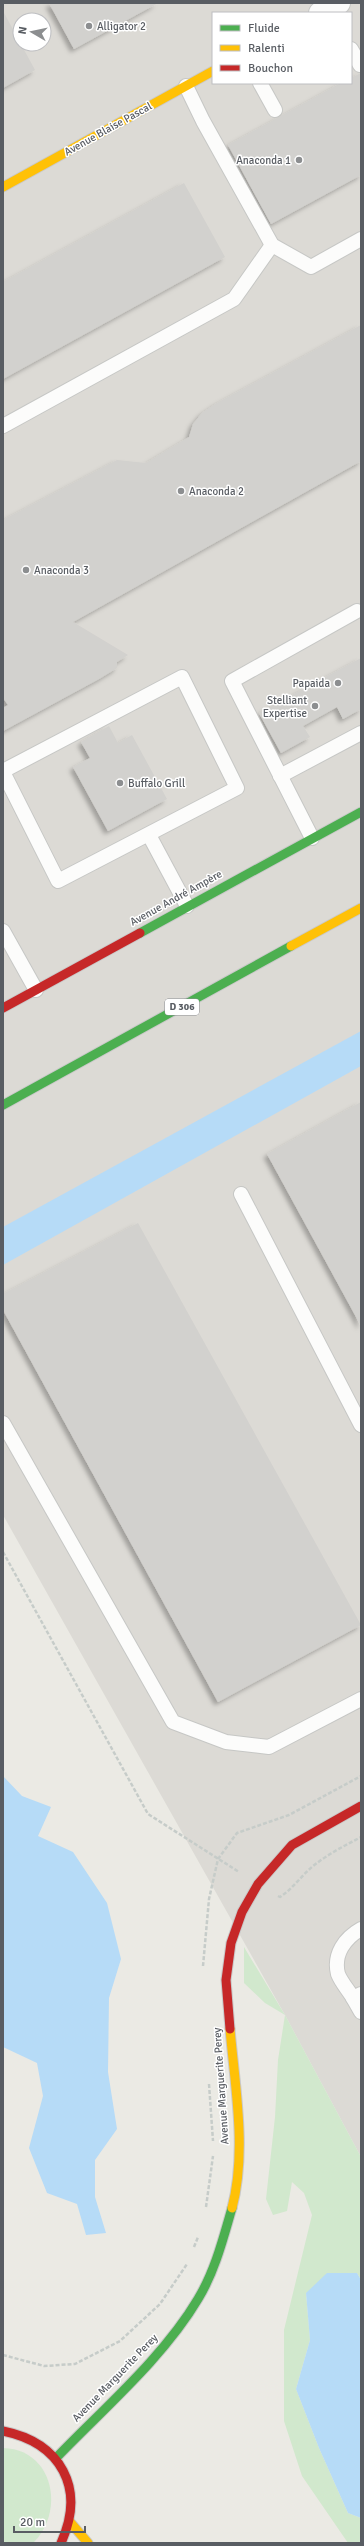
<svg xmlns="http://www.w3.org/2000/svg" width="364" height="2546" font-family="Signika,sans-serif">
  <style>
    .industrial { fill: #dcdad5; fill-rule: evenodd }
    .green { fill: #d1e8cd }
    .water { fill: #b6dbf7 }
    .building { fill: #d2d1ce; filter: url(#shadow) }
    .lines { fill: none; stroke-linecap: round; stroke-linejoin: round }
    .lane-casing { stroke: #c6c7c5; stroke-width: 16 }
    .street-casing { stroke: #c6c7c5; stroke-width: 24 }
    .fast-casing { stroke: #c9c9c9; stroke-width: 11 }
    .slow-casing { stroke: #c9c9c9; stroke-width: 11 }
    .jam-casing { stroke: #c9c9c9; stroke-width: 11 }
    .path { stroke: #c6ccc9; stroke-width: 2.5; stroke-dasharray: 4 2; stroke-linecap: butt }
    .lane { stroke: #fcfcfb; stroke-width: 14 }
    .street { stroke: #fcfcfb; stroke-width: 22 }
    .fast { stroke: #4caf50; stroke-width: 9 }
    .slow { stroke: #ffc107; stroke-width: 9 }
    .jam { stroke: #c62828; stroke-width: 9 }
    .poi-dot { fill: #8c8e90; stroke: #fff; stroke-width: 1.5 }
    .labels { text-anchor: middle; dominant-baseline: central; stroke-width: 3; stroke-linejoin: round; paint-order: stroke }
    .shield { fill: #fff; stroke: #8b8e92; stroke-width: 1 }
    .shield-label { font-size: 10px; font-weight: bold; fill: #595d63 }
    .poi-label { font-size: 11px; fill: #595d63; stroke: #fff; text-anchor: start }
    .street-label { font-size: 11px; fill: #595d63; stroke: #fff }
  </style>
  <defs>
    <filter id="shadow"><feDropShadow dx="-3.5" dy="3.5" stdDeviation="2" flood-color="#0004"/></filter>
  </defs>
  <rect width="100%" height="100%" fill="#ebeae4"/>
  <path class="industrial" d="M3,3H361V2157L285,2015L3,1515ZM213,13H351V83H213ZM20,20H44V44H20Z"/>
  <g class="green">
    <path d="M244,1947L285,2015L361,2157V2280L357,2273L306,2293L310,2340L296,2389L319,2448L348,2513L361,2518V2543H348L302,2476L284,2421V2330L312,2215L304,2193L292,2182L287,2211L273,2215L266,2199L275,2117L278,2060L285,2015L265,2003L244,1983Z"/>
    <path d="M3,2448C53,2449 66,2511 33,2543H3Z"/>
  </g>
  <g class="water">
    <path d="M361,1031V1066L3,1265V1227Z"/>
    <path d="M3,1776L22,1796L51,1807L38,1836L73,1852L107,1903L121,1959L109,1998L108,2072L117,2129L95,2160V2197L106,2233L86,2235L77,2204L47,2193L29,2148L43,2096L37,2063L3,2047Z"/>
    <path d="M327,2273H357L361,2280V2518L348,2513L319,2448L296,2389L310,2340L306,2293Z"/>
  </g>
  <g class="building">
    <path d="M49,3H158L74,49Z"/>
    <path d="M3,11L35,70L3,88Z"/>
    <path d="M361,73V175L271,224L228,145L341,83H351V78Z"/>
    <path d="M184,183L225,257L3,379V282Z"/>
    <path d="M361,325V461L73,622L128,655L117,662V668L99,679L3,731V708L8,705L3,698V520L117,460L146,463L189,437L193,424L202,413L217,403Z"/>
    <path d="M361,658V709L343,719L337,707L303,726L310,737L281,753L259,713Z"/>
    <path d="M109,726L118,743L132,735L167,799L108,831L73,767L90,758L81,742Z"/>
    <path d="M361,1102V1326L267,1154Z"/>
    <path d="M138,1223L361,1625L218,1702L3,1310V1294Z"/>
  </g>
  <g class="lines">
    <g class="lane-casing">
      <g id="lane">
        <path d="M351,49L360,65"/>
        <path d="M260,83L275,110"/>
        <path d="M186,86L203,121L272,245L311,267L361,239"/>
        <path d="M3,426L234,299L272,245"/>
        <path d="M3,771L182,677L237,788L58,881L3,772"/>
        <path d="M280,776L361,733"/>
        <path d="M149,835L187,906"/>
        <path d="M312,838L232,681L357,611"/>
        <path d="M3,931L36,990"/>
        <path d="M241,1194L361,1425"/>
        <path d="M3,1423L173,1722L226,1742L269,1747L361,1699"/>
        <path d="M361,1994L353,1998L361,2012"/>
        <path d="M353,1998C349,1991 341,1982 338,1974C333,1954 345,1938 361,1929"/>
      </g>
    </g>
    <g class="street-casing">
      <path id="street" d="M320,13L339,3"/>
    </g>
    <g class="fast-casing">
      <g id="fast">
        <path d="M140,933L361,812"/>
        <path d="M3,1105L291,946"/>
        <path d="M56,2458C103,2409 163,2358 198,2299C215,2271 223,2239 232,2208"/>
      </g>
    </g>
    <g class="slow-casing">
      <g id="slow">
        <path d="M3,187L213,71"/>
        <path d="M291,946L361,908"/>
        <path d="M230,2029C235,2087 247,2151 232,2208"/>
        <path d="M70,2522L88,2543"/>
      </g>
    </g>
    <g class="jam-casing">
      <g id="jam">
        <path d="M3,1008L140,933"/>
        <path d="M230,2029L226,1980L231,1943L242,1912L258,1884L292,1845L361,1806"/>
        <path d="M3,2431C61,2443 86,2488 61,2543"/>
      </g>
    </g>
    <g class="path">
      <path d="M3,1552L148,1814L239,1872"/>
      <path d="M278,1896L280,1897C294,1888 303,1873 317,1863C330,1853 346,1845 361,1837"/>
      <path d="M203,1966L209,1899L218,1859L237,1833L289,1815L361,1776"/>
      <path d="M209,2084L213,2141"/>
      <path d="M206,2207L213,2156"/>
      <path d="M194,2247L198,2237"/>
      <path d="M3,2355L44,2366L75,2364L120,2341L160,2304L187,2264"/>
    </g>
    <use href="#lane" class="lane"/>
    <use href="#street" class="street"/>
    <use href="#fast" class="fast"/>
    <use href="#slow" class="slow"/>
    <use href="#jam" class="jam"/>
  </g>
  <g class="poi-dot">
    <circle cx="89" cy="26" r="4"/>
    <circle cx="299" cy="160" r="4"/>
    <circle cx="181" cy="491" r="4"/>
    <circle cx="26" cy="570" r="4"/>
    <circle cx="338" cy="683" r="4"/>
    <circle cx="315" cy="706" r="4"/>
    <circle cx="120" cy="783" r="4"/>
  </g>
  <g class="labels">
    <rect class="shield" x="165" y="999" width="34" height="16" rx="3"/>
    <g class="shield-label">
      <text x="182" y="1007">D 306</text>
    </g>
    <g class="poi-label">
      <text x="97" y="26">Alligator 2</text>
      <text x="291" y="160" text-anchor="end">Anaconda 1</text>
      <text x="189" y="491">Anaconda 2</text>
      <text x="34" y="570">Anaconda 3</text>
      <text x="330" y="683" text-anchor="end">Papaida</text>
      <text x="307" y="700" text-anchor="end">Stelliant<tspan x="307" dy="13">Expertise</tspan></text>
      <text x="128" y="783">Buffalo Grill</text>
    </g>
    <g class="street-label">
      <text transform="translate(108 129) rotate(-29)">Avenue Blaise Pascal</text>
      <text transform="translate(176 898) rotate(-29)">Avenue André Ampère</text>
      <text transform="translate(221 2086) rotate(-94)">Avenue Marguerite Perey</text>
      <text transform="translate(115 2378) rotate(-46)">Avenue Marguerite Perey</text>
    </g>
  </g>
  <rect width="364" height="2546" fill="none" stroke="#595d63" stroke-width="8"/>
  <rect x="212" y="12" width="140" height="72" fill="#ffffff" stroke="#bdbec1"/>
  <rect x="220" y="25" width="20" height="6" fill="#4caf50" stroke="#bdbec1"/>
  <text x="248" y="32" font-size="12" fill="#595d63">Fluide</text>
  <rect x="220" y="45" width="20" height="6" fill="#ffc107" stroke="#bdbec1"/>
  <text x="248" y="52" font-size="12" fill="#595d63">Ralenti</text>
  <rect x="220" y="65" width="20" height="6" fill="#c62828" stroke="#bdbec1"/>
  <text x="248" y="72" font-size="12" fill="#595d63">Bouchon</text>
  <g transform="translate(32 32) rotate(279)"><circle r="19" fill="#ffffff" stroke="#bdbec1"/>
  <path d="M0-3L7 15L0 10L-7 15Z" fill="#8c8e90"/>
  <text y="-6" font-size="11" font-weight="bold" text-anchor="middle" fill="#595d63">N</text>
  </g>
  <path d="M14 2526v6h71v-6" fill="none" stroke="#595d63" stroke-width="2"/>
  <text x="20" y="2526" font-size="12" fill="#595d63" stroke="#ffffff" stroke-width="3" paint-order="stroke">20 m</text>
</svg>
